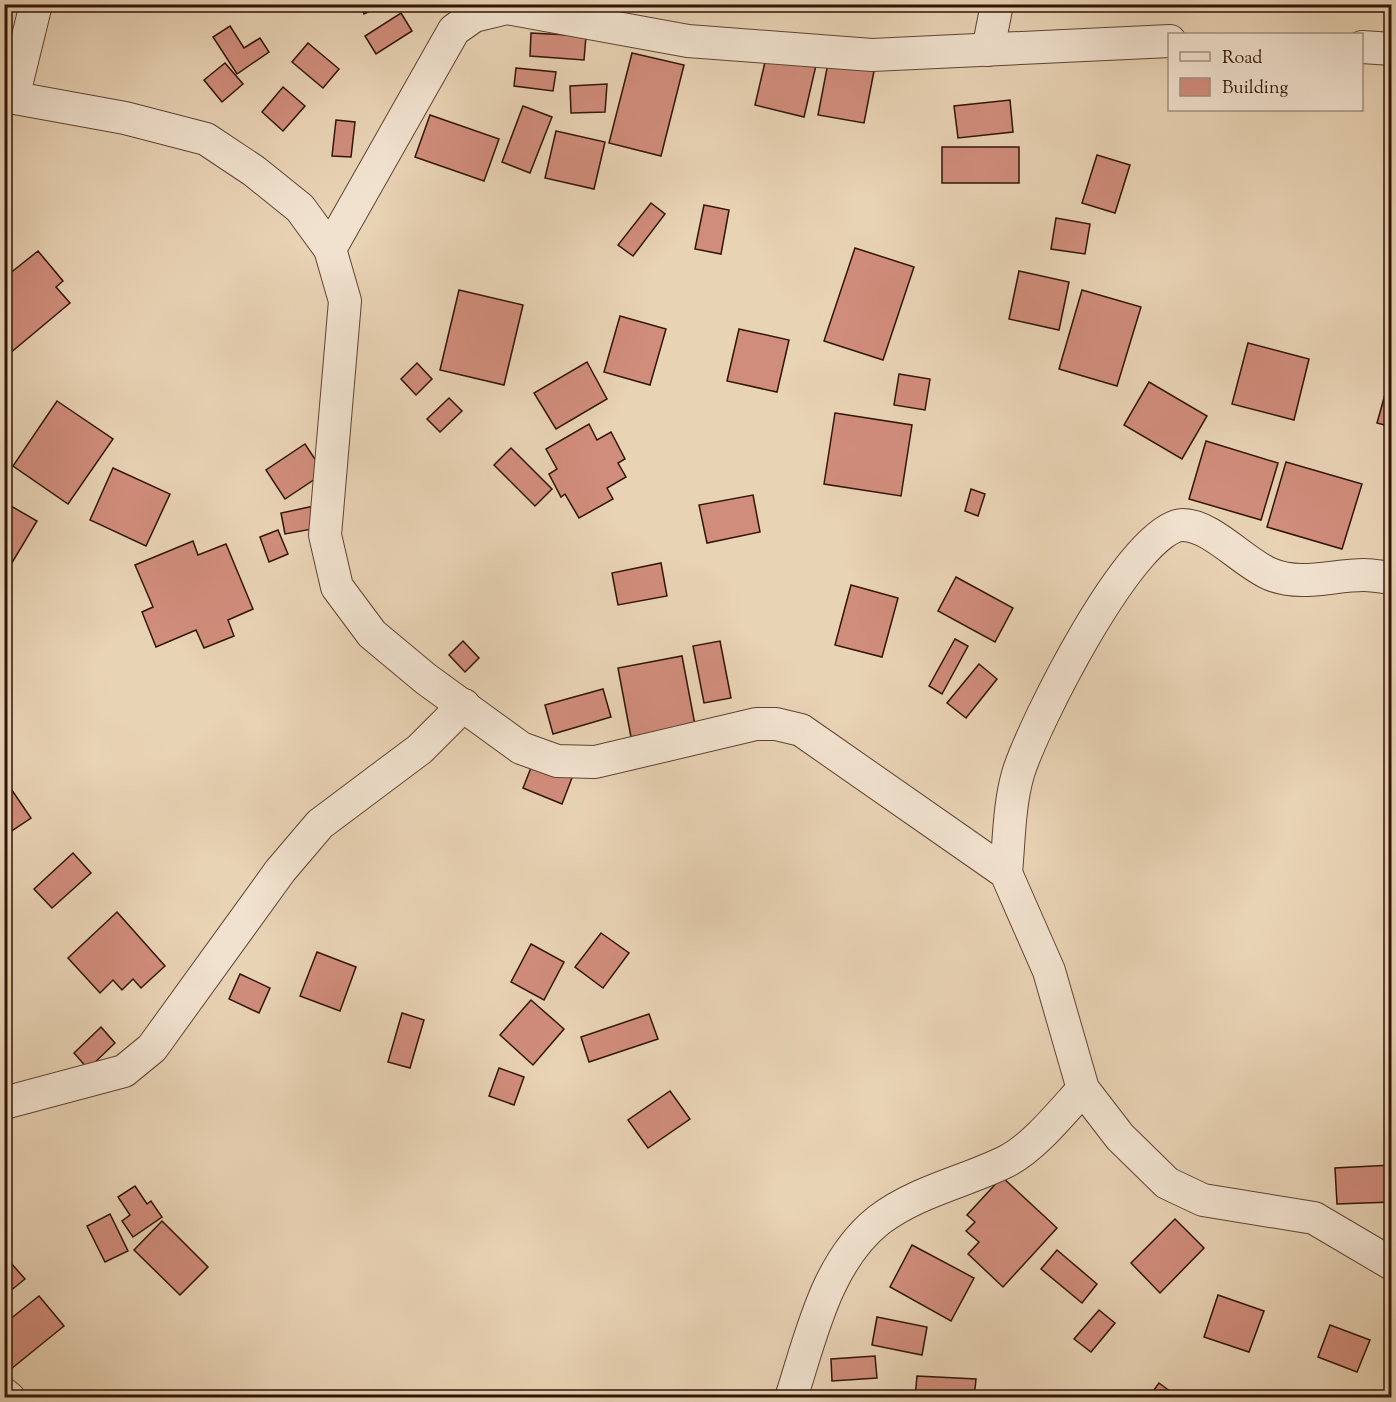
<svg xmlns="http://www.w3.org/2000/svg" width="1396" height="1402" font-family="'Sorts Mill Goudy',serif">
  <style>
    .building { fill: #d18d7c; stroke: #311507; stroke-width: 1.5 }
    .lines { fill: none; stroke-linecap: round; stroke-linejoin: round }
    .street-casing { stroke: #5f4432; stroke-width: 34 }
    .street { stroke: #f1e2cf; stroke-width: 32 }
  </style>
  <rect width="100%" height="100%" fill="#e9d3b5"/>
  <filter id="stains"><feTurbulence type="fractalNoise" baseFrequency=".00333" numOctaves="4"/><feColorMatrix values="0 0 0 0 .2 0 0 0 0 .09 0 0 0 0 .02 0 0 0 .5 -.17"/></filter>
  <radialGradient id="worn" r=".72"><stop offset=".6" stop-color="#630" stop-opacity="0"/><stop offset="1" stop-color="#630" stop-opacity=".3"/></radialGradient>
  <g class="building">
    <path d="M360,4H384L364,14Z"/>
    <path d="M401,13L412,31L376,54L365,36Z"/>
    <path d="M230,26L244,48L260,38L269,52L237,74L213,37Z"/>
    <path d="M531,33L586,36L584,60L530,56Z"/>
    <path d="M308,43L339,69L323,88L292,62Z"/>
    <path d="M768,49L817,61L804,117L755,105Z"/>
    <path d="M632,53L684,65L661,156L609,143Z"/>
    <path d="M225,63L243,84L222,102L204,80Z"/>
    <path d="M828,63L874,71L864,123L818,115Z"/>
    <path d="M516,68L556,72L553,91L514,86Z"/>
    <path d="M607,84L605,112L571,113L570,86Z"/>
    <path d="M283,87L305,106L283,131L262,112Z"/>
    <path d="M1010,100L1013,132L958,138L954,106Z"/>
    <path d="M523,106L552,117L530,173L502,162Z"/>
    <path d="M430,115L499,139L484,181L415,157Z"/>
    <path d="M336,120L355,122L351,157L332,156Z"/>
    <path d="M556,131L605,142L594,189L545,178Z"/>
    <rect x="942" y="147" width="77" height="36"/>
    <path d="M1097,155L1130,165L1115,213L1082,203Z"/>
    <path d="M651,203L665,214L633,256L618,245Z"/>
    <path d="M704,205L729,210L721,254L695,249Z"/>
    <path d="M1056,218L1090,224L1085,254L1051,249Z"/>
    <path d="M855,248L914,267L883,360L824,341Z"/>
    <path d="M38,251L63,281L56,287L70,303L9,354L4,349V278Z"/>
    <path d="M1019,271L1069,282L1059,330L1009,319Z"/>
    <path d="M459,290L523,305L504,385L440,370Z"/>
    <path d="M1082,290L1141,307L1117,386L1059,369Z"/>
    <path d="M620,316L666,329L650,385L604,372Z"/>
    <path d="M739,329L789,340L777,392L727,381Z"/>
    <path d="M1248,343L1309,359L1294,420L1232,404Z"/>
    <path d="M587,362L607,399L556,429L534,393Z"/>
    <path d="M417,363L432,379L416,395L401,379Z"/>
    <path d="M1392,369V427L1377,423Z"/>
    <path d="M899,374L930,379L925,410L894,405Z"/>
    <path d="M1149,382L1207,416L1182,459L1124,425Z"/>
    <path d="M449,398L462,411L440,432L427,419Z"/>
    <path d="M57,401L113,439L68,504L13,466Z"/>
    <path d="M835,413L912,425L901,496L824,484Z"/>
    <path d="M589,424L597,440L611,432L625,459L618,463L626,477L607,488L613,499L579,518L565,494L561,497L549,474L557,469L546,449Z"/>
    <path d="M1206,441L1278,463L1261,520L1189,499Z"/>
    <path d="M305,444L324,473L285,499L266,470Z"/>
    <path d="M511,448L552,489L535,506L494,465Z"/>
    <path d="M1286,462L1362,484L1342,549L1267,527Z"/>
    <path d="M113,468L170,494L146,546L90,520Z"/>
    <path d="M971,489L985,494L978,516L965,511Z"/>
    <path d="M753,495L760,532L707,543L699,505Z"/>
    <path d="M4,502L37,521L4,576Z"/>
    <path d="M319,505L323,527L285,534L281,513Z"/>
    <path d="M278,530L288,554L269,562L260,537Z"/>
    <path d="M193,541L198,555L226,544L253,609L228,620L234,636L204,648L196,630L156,647L142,612L153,607L135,565Z"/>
    <path d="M661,563L667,596L618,605L612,573Z"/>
    <path d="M956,577L1013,608L995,642L938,611Z"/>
    <path d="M851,585L898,598L882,657L835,645Z"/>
    <path d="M955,639L968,646L942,694L929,686Z"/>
    <path d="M463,641L479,658L465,672L449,655Z"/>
    <path d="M720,641L731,698L704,703L693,646Z"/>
    <path d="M682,656L695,725L631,737L618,668Z"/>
    <path d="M979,664L997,679L966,718L947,703Z"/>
    <path d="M603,689L611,717L553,734L545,705Z"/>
    <path d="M536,755L575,770L562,804L523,788Z"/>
    <path d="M7,783L31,818L4,836V784Z"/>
    <path d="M73,853L91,873L52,908L34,889Z"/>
    <path d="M117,912L165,966L141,988L133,979L122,990L113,980L100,993L68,958Z"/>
    <path d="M601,933L629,953L603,988L575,967Z"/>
    <path d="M531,944L564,962L544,1000L511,982Z"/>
    <path d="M317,952L356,967L340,1011L300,996Z"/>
    <path d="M240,974L270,988L259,1013L229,999Z"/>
    <path d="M531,1000L564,1029L533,1065L500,1035Z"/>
    <path d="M402,1013L424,1020L410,1068L388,1062Z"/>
    <path d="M649,1014L658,1039L589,1062L581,1037Z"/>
    <path d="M101,1027L115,1043L88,1069L74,1053Z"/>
    <path d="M499,1068L524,1077L514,1105L489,1096Z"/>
    <path d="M670,1091L690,1119L648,1148L628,1120Z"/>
    <path d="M1392,1165V1202L1337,1204L1335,1168Z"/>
    <path d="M1002,1177L1057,1228L1003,1287L968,1254L979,1242L966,1231L975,1222L967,1215Z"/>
    <path d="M135,1186L147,1204L151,1201L162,1217L133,1237L122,1221L130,1215L118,1197Z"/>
    <path d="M110,1214L128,1251L105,1262L87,1226Z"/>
    <path d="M1175,1219L1204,1248L1160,1293L1131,1263Z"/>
    <path d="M162,1221L208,1267L180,1295L134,1250Z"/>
    <path d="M912,1245L974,1278L951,1321L890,1287Z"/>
    <path d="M1057,1250L1097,1284L1082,1303L1041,1269Z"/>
    <path d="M4,1255L25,1279L4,1296Z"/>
    <path d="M1218,1295L1264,1311L1249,1352L1204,1337Z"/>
    <path d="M39,1296L64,1326L6,1373L4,1324Z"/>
    <path d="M1099,1310L1115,1323L1091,1352L1074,1339Z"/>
    <path d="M877,1317L927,1327L922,1355L872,1345Z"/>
    <path d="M1330,1325L1370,1340L1357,1372L1318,1357Z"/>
    <path d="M875,1356L877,1378L832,1381L831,1359Z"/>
    <path d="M917,1376L976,1379L974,1398H915Z"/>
    <path d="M1159,1383L1179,1398H1148Z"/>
  </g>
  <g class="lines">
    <g class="street-casing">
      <g id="street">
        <path d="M1362,47L1392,49"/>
        <path d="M988,50L997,4"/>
        <path d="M4,96L125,118L206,139L254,171L300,208L330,249L345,301L325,535L337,587L372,634L426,679L521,748L557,761L595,762L756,724H776L801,730L1006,873L1049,971L1083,1089L1120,1137L1167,1183L1203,1200L1314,1218L1392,1264"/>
        <path d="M13,98L36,4"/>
        <path d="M330,249L454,30L474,16L507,8L688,41L872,55L1170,41"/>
        <path d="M1006,873C1009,841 1009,805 1018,774C1032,727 1133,525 1183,525C1211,525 1244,563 1270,574C1301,587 1332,575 1364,575C1373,575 1383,577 1392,578"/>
        <path d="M4,1103L124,1071L152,1048L280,871L320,824L420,749L464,705"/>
        <path d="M4,1394L9,1398"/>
        <path d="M791,1398C811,1337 826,1262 879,1220C917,1191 965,1182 1007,1161C1034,1147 1062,1112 1083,1089"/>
      </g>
    </g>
    <use href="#street" class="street"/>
  </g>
  <rect width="1396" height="1402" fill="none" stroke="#e9d3b5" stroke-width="24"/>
  <rect x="6" y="6" width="1384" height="1390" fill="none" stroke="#311507" stroke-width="3"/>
  <rect x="12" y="12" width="1372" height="1378" fill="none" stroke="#311507" stroke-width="1.5"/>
  <rect x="1168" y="33" width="195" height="78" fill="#f1e2cf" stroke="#a4907f" stroke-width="1.5"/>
  <rect x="1180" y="52" width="30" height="9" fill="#f1e2cf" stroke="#a4907f" stroke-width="1.5"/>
  <text x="1222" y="63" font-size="18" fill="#311507">Road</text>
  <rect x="1180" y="78" width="30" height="18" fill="#d18d7c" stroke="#a4907f" stroke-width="1.5"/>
  <text x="1222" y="93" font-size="18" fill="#311507">Building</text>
  <rect width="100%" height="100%" filter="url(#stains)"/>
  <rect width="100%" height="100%" fill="url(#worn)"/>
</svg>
